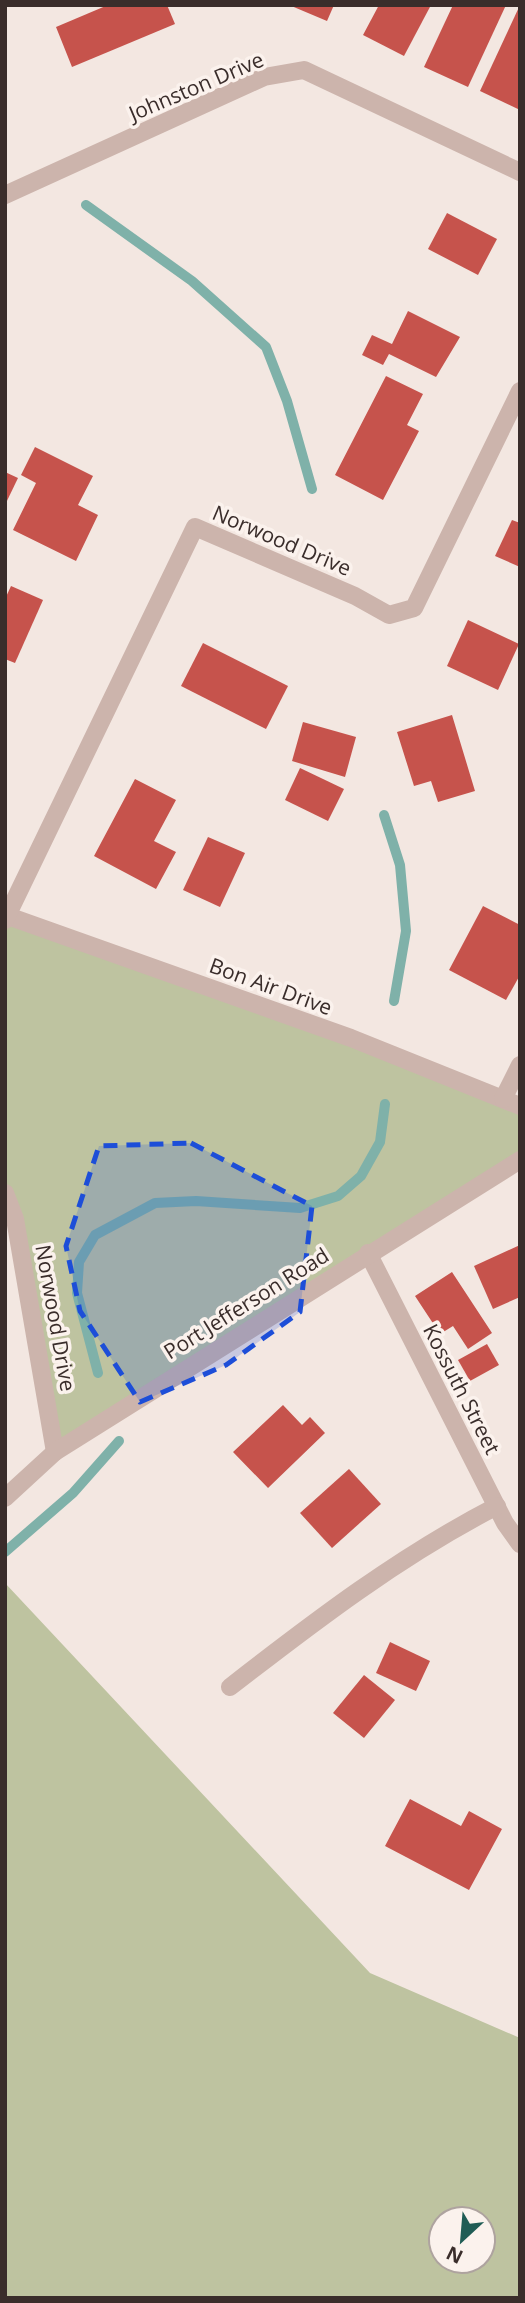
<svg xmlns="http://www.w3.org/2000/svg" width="525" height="2303" font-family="'Open Sans',sans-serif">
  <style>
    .green { fill: #bec3a0; fill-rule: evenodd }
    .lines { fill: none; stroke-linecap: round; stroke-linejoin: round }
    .stream { stroke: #7fb1a9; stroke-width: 10 }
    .building { fill: #c6534c }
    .minor { stroke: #ccb4ac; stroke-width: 18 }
    .marked { fill: #1d4ed8; fill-opacity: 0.2; stroke: #1d4ed8; stroke-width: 5; stroke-dasharray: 14 9; stroke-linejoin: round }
    .labels { text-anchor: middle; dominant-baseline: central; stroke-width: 7; stroke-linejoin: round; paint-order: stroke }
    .street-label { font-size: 21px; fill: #3a2d2b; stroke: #fbf2ed }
  </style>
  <rect width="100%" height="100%" fill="#f3e7e1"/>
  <g class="green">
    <path d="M5,920L520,1106V1160L55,1452L5,1194Z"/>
    <path d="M5,1583L370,1973L520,2038V2298H5ZM441,2219H483V2261H441Z"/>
  </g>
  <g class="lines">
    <g class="stream">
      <path d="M86,205L192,281L266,347L287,401L312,489"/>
      <path d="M384,815L400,865L406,931L394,1001"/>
      <path d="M98,1373L77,1293L79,1262L95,1235L155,1203L196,1201L300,1208L338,1196L361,1176L380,1142L385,1104"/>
      <path d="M5,1552L73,1493L119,1441"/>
    </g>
  </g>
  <g class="building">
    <path d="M108,5H167L175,24L72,67L56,27Z"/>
    <path d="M289,5H334L327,21Z"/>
    <path d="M379,5H431L404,56L363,35Z"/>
    <path d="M453,5H506L468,87L424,67Z"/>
    <path d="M520,5V110L480,91Z"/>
    <path d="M447,213L497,239L478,275L428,249Z"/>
    <path d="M408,311L460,337L436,377L389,354L383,365L362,355L372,335L392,344Z"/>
    <path d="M386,376L423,394L407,425L419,431L383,500L335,475Z"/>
    <path d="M35,447L93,476L78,505L98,515L76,561L13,530L36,483L21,475Z"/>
    <path d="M5,472L18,478L5,505Z"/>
    <path d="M512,520L520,523V567L495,556Z"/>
    <path d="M11,586L43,600L15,663L5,659V599Z"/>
    <path d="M468,620L519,644L498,690L447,666Z"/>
    <path d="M203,643L288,686L266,729L181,686Z"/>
    <path d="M452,715L475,791L438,802L431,781L414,786L397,732Z"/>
    <path d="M303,722L356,737L345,777L292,761Z"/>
    <path d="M300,768L344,789L328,821L285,800Z"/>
    <path d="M135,779L176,800L154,841L176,852L156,889L94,856Z"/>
    <path d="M208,837L245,853L220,907L183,890Z"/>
    <path d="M483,906L520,925V975L506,1000L449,970Z"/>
    <path d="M520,1245V1297L493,1309L474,1266Z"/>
    <path d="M452,1272L492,1333L468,1349L453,1326L440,1334L415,1296Z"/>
    <path d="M487,1344L499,1365L470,1381L458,1360Z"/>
    <path d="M283,1405L302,1425L310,1417L325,1433L268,1488L233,1452Z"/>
    <path d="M349,1469L381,1504L332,1548L300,1513Z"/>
    <path d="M390,1642L430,1661L416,1691L376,1673Z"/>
    <path d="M364,1675L395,1700L364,1738L333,1713Z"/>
    <path d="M410,1799L461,1826L469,1811L502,1829L469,1890L385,1846Z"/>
  </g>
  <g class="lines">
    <g class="minor">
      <path d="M5,195L264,77L304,70L520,172"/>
      <path d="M5,915L351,1038L520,1106"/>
      <path d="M5,920L195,527L355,596L389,615L414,608L520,391"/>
      <path d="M503,1099L520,1065"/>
      <path d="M5,1193L15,1219L55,1452"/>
      <path d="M368,1253L505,1523L520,1544"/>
      <path d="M5,1498L55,1452L520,1160"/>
      <path d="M230,1687C315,1621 400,1556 497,1506"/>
    </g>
  </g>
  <path class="marked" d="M191,1143L312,1206L300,1312L226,1365L140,1402L80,1311L66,1246L99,1146Z"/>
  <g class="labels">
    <g class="street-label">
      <text transform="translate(196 86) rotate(-23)">Johnston Drive</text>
      <text transform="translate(282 540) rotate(23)">Norwood Drive</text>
      <text transform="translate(271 986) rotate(20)">Bon Air Drive</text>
      <text transform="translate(246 1303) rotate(-32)">Port Jefferson Road</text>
      <text transform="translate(56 1318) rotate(80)">Norwood Drive</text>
      <text transform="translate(462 1389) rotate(63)">Kossuth Street</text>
    </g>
  </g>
  <rect width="525" height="2303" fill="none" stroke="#3a2d2b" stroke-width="14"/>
  <g transform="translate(462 2240) rotate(206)"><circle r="33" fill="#fbf2ed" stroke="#aea39f" stroke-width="2"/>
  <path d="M0-5L12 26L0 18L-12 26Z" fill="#205c55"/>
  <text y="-10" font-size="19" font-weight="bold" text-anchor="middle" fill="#3a2d2b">N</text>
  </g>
</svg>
